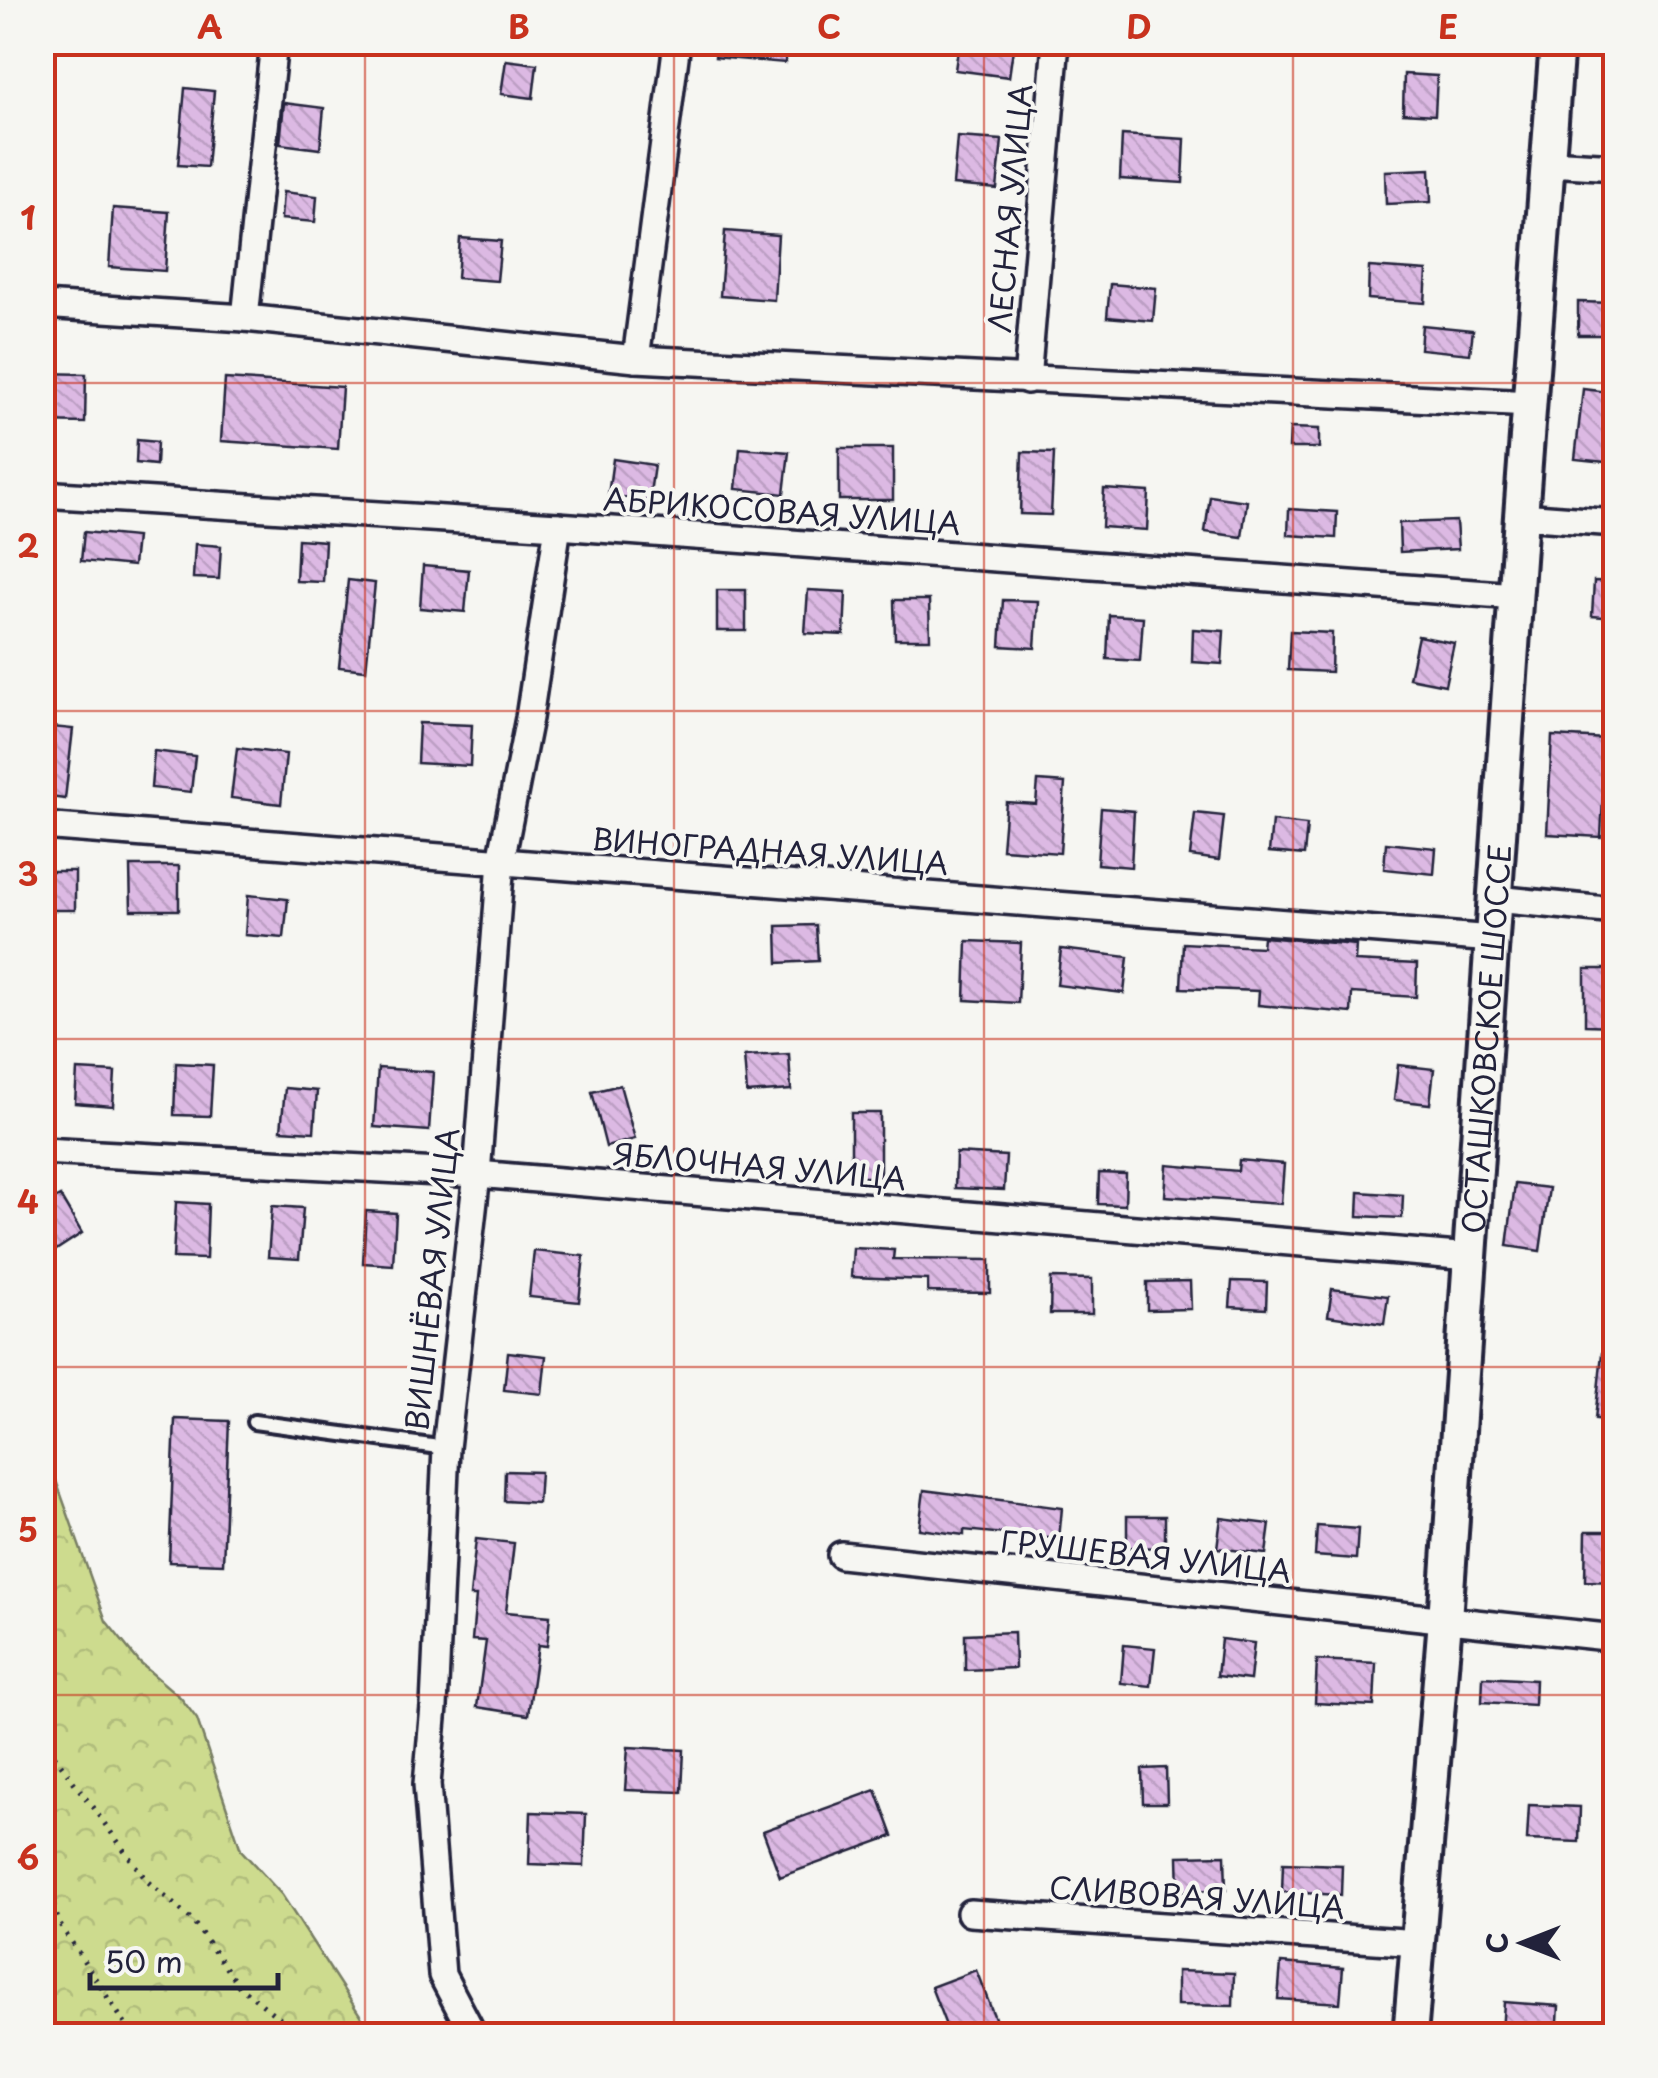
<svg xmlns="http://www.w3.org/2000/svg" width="1658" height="2078" font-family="'Playpen Sans',sans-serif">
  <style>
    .forest { fill: url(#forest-crowns); stroke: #787e64; stroke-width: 2.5 }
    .building { fill: url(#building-back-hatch); stroke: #22223b; stroke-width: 2.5 }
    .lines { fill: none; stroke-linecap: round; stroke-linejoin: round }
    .service-casing { stroke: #22223b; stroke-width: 20 }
    .minor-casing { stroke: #22223b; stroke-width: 32 }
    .tertiary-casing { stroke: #22223b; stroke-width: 40 }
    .path { stroke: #22223b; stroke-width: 5; stroke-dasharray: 2.5 8; stroke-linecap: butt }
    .service { stroke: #f6f6f2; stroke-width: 12 }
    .minor { stroke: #f6f6f2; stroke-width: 25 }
    .tertiary { stroke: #f6f6f2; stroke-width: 32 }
    .grid { fill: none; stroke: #c8321e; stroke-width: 2.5; stroke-opacity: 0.55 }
    .labels { text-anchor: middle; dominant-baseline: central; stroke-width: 8; stroke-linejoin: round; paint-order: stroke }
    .street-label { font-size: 30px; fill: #22223b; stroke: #f6f6f2 }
    .neatline { fill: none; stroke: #c8321e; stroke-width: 4 }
    .grid-label { font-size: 32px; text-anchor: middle; font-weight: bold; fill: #c8321e }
  </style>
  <defs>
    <pattern id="forest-crowns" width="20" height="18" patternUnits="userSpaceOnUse" patternTransform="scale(2.5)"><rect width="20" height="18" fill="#cddb8e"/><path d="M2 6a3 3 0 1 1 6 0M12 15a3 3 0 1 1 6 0" fill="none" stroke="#b0bc7b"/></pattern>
    <pattern id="building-back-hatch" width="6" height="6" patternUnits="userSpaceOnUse" patternTransform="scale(2.5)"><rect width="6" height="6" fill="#dcb9e3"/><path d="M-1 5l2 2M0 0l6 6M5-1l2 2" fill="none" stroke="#bc9fc4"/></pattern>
  </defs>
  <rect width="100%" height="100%" fill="#f6f6f2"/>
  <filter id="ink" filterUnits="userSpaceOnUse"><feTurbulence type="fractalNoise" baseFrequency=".01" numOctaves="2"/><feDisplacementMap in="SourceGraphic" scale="20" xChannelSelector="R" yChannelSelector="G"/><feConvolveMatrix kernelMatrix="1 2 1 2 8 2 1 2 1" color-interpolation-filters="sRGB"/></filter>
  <g filter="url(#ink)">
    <path class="forest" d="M43,1444L106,1621L140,1663L181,1698L197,1719L241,1850L282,1895L373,2035H43Z"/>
    <g class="building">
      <path d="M716,42H786L785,63L715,57Z"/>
      <path d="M959,42H1014L1009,77L955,70Z"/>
      <path d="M506,60L537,64L533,98L501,94Z"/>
      <path d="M1404,74L1437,76L1435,115L1403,113Z"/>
      <path d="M185,88L214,91L207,167L178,165Z"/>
      <path d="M284,103L324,108L320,149L280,144Z"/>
      <path d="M1122,135L1185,139L1183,183L1120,179Z"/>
      <path d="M957,137L1002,140L997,189L953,185Z"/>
      <path d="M1430,169L1431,202L1386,204L1385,171Z"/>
      <path d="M283,192L317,196L315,222L281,219Z"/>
      <path d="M113,208L169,212L165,271L109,267Z"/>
      <path d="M725,231L778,235L774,300L720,296Z"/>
      <path d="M460,238L501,241L497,281L457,278Z"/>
      <path d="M1369,267L1427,271L1425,303L1368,299Z"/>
      <path d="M1110,284L1156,288L1153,321L1107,317Z"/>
      <path d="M1578,302L1616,303V335H1578Z"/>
      <path d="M1422,325L1473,330L1470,354L1420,349Z"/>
      <path d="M42,373L86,374L85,423L42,422Z"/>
      <path d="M225,379L342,387L338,449L221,441Z"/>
      <path d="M1583,389L1616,393V463L1575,459Z"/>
      <path d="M1290,428L1319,429V448H1289Z"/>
      <path d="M137,440L157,442L156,465L136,463Z"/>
      <path d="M740,448L789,452L784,494L736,489Z"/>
      <rect x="839" y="448" width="54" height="52"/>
      <path d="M1022,452L1054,453L1051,515L1020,514Z"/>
      <path d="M613,459L654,465L649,501L608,495Z"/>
      <path d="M1104,489L1149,492L1147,530L1102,527Z"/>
      <path d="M1210,496L1247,501L1242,537L1205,532Z"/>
      <path d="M1289,509L1337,512L1336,538L1288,535Z"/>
      <path d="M1456,521L1458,549L1400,552L1399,523Z"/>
      <path d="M84,532L136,537L133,566L81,561Z"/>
      <path d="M298,539L325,541L323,582L296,581Z"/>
      <path d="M195,544L221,546L219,579L193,578Z"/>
      <path d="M423,566L469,570L465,612L420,608Z"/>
      <path d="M348,580L375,583L366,670L339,667Z"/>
      <path d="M1594,581L1616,582V618L1592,616Z"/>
      <rect x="717" y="590" width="29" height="41"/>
      <path d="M808,590L846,592L844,635L805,633Z"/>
      <path d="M894,600H929L930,639H895Z"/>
      <path d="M1003,600L1038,601L1035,648L1000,646Z"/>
      <path d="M1109,615L1143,617L1140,661L1107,659Z"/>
      <path d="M1193,629L1224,631L1222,664L1192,662Z"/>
      <path d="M1290,631L1332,633L1331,672L1288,670Z"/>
      <path d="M1418,636L1454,643L1445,685L1409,678Z"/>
      <path d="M419,723L472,725L470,766L417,763Z"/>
      <path d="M42,726L73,729L65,799L42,796Z"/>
      <path d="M1552,736L1606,739L1601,837L1547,834Z"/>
      <path d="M237,748L286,754L281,804L231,798Z"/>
      <path d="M154,751L195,756L191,792L151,788Z"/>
      <path d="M1038,781L1065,783L1060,853L1002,849L1006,802L1036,804Z"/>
      <path d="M1101,808L1134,811L1131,867L1097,864Z"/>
      <path d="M1195,813L1224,816L1219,860L1190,856Z"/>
      <path d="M1272,821L1307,825L1304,855L1269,852Z"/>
      <path d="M1386,843L1436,848L1434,874L1384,869Z"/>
      <path d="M130,866H179V910H131Z"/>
      <rect x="42" y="871" width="33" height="39"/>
      <path d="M248,895L288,899L284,938L245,935Z"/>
      <path d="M816,925L818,961L778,963L777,926Z"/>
      <path d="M1263,937L1356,945L1355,961L1417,964L1416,997L1352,993L1351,1013L1258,1005L1259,991L1181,988L1183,943L1262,947Z"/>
      <path d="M967,941L1021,943L1018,1003L965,1000Z"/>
      <path d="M1061,949L1128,957L1124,993L1057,985Z"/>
      <path d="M1585,969H1616V1026L1585,1025Z"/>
      <path d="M789,1054L791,1090L747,1093L744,1056Z"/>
      <path d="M176,1063L213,1065L210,1116L174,1115Z"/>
      <path d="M1398,1065L1434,1069L1430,1104L1394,1100Z"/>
      <path d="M378,1068L433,1072L429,1131L374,1127Z"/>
      <path d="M77,1070L115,1072L113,1106L75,1103Z"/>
      <path d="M620,1085L635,1139L606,1147L592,1092Z"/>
      <path d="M285,1088L317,1091L314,1132L281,1130Z"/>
      <rect x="851" y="1113" width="29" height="64"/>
      <path d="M956,1153L1006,1156L1004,1190L955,1188Z"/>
      <path d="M1239,1160L1284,1164L1281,1204L1165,1196L1167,1165L1238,1171Z"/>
      <path d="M1099,1173L1126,1174L1125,1205L1098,1204Z"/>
      <path d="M1515,1184L1549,1188L1540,1251L1507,1246Z"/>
      <path d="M1359,1192L1403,1195L1402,1218L1358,1216Z"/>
      <path d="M60,1196L82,1233L53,1252L42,1236V1206Z"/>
      <path d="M176,1202L208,1204L206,1259L173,1258Z"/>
      <path d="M272,1206L303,1208L299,1259L268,1257Z"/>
      <path d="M366,1211L396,1213L393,1265L363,1263Z"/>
      <path d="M853,1248L894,1250L893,1259L990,1260V1293L928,1292V1280L851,1277Z"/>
      <path d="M534,1251L584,1256L579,1302L529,1297Z"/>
      <path d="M1051,1278L1092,1279V1314H1050Z"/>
      <path d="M1190,1281L1191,1309L1147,1310V1282Z"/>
      <path d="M1232,1281L1267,1282L1266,1309L1230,1307Z"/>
      <path d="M1332,1289L1388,1296L1384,1324L1328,1316Z"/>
      <path d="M508,1352L546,1356L542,1394L504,1390Z"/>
      <path d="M1602,1353L1616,1354V1421L1595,1419Z"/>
      <path d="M175,1419L229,1421L223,1564L169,1562Z"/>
      <path d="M505,1471L540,1472L538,1503L504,1501Z"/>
      <path d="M924,1490L1062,1508L1059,1539L964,1530V1535L919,1529Z"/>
      <path d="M1127,1516H1165V1548L1127,1547Z"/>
      <path d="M1221,1518L1270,1524L1266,1554L1217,1548Z"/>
      <path d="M1317,1526L1358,1529L1356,1559L1315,1556Z"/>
      <path d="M1586,1531H1616V1582L1585,1581Z"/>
      <path d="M476,1539L514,1543L506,1612L550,1616L547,1646L538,1645L528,1715L477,1707L486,1641L472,1640L476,1596H470Z"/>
      <path d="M1014,1632L1015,1668L965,1670V1634Z"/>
      <path d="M1221,1639L1254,1643L1250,1680L1217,1676Z"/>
      <path d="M1124,1645L1155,1648L1151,1686L1121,1683Z"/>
      <path d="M1317,1660L1376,1663L1374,1706L1315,1703Z"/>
      <path d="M1483,1677L1535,1680L1534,1705L1482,1702Z"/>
      <path d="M628,1747L684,1750L682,1792L625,1790Z"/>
      <path d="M1166,1768L1167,1803H1143L1142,1769Z"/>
      <path d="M876,1790L893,1836L780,1877L763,1831Z"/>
      <path d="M1529,1805L1580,1807L1579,1842L1527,1840Z"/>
      <path d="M531,1812L586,1814L584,1866L529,1864Z"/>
      <path d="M1225,1855L1226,1890L1179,1891L1178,1856Z"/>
      <path d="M1283,1863L1342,1865L1341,1895L1282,1892Z"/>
      <path d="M1281,1963L1343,1968L1340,2003L1278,1999Z"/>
      <path d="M976,1970L1002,2036H950L931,1987Z"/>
      <path d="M1177,1971L1234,1973L1233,2006L1177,2005Z"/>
      <path d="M1504,2002L1559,2006L1557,2036L1502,2033Z"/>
    </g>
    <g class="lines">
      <g class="service-casing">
        <path id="service" d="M254,1422L446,1448"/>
      </g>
      <g class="minor-casing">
        <g id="minor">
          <path d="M1548,163L1616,167"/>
          <path d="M42,305L245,318L636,359L1531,404"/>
          <path d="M245,318L274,42"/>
          <path d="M636,359L677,42"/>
          <path d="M1027,380L1056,42"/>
          <path d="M42,494L558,526L1516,596"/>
          <path d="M1521,516L1616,523"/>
          <path d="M42,826L1493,939"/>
          <path d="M1496,899L1616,911"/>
          <path d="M42,1151L477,1174L1470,1257"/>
          <path d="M841,1555L1616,1638"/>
          <path d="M970,1913L1419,1943"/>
          <path d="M474,2036L442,1975L427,1784L434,1707L446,1448L477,1174L501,861L529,718L558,526"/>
        </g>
      </g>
      <g class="tertiary-casing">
        <g id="tertiary">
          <path id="s1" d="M1410,2036L1445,1620L1521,516L1557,42"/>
        </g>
      </g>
      <g class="path">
        <path d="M42,1739L147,1881L191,1919L239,1986L289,2026L295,2036"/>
        <path d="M42,1865L59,1923L133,2036"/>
      </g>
      <use href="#service" class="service"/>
      <use href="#minor" class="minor"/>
      <use href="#tertiary" class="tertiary"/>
    </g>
  </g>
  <path class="grid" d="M365,42V2036M674,42V2036M984,42V2036M1293,42V2036M42,383H1616M42,711H1616M42,1039H1616M42,1367H1616M42,1695H1616"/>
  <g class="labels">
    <g class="street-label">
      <text transform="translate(1009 208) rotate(-85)">ЛЕСНАЯ УЛИЦА</text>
      <text transform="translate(782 510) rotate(4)">АБРИКОСОВАЯ УЛИЦА</text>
      <text transform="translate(770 850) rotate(4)">ВИНОГРАДНАЯ УЛИЦА</text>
      <text stroke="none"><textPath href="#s1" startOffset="1000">ОСТАШКОВСКОЕ ШОССЕ</textPath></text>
      <text transform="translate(760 1165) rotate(5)">ЯБЛОЧНАЯ УЛИЦА</text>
      <text transform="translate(431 1279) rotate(-84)">ВИШНЁВАЯ УЛИЦА</text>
      <text transform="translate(1146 1555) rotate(6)">ГРУШЕВАЯ УЛИЦА</text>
      <text transform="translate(1197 1896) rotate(4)">СЛИВОВАЯ УЛИЦА</text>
    </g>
  </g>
  <rect width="1658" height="2078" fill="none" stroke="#f6f6f2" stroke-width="110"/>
  <g transform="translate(1523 1943) rotate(270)" stroke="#f6f6f2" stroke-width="8" paint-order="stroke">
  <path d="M0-8L18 38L0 25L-18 38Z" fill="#22223b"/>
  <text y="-15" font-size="28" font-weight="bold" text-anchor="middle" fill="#22223b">С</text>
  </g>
  <path d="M90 1973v15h188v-15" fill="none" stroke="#22223b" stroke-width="5"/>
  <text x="105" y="1973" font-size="30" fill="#22223b" stroke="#f6f6f2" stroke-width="8" paint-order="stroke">50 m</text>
  <rect x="55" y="55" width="1548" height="1968" class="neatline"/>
  <g class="grid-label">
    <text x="210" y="39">A</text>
    <text x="519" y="39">B</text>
    <text x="829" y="39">C</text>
    <text x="1139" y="39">D</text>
    <text x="1448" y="39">E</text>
    <text x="28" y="230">1</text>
    <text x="28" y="558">2</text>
    <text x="28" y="886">3</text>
    <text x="28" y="1214">4</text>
    <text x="28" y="1542">5</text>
    <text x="28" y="1870">6</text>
  </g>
</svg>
